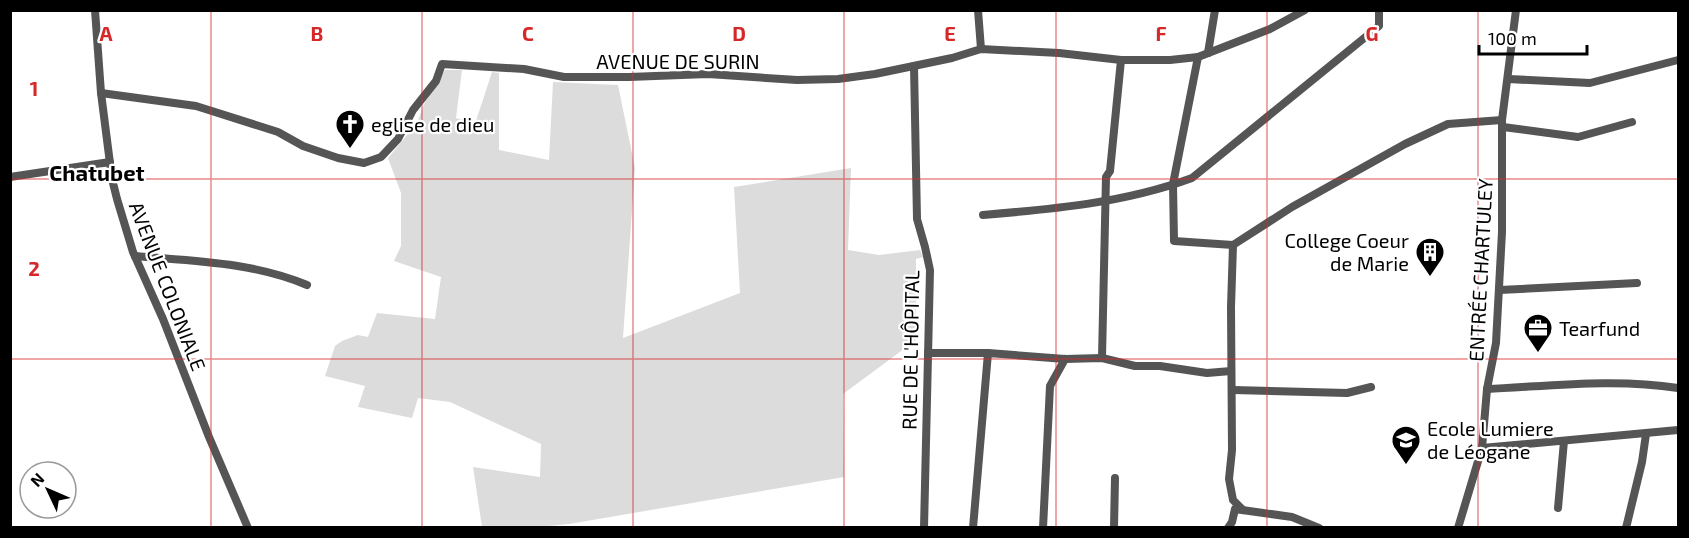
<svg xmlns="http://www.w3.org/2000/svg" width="1689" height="538" font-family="'Exo 2',sans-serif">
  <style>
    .green { fill: #dcdcdc }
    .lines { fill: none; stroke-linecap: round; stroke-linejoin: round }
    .minor { stroke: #555; stroke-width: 8 }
    .grid { fill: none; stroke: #d62828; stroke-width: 1.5; stroke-opacity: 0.55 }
    .labels { text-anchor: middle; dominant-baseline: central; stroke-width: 4.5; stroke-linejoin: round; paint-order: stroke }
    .street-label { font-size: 20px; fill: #000; stroke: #fff }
    .poi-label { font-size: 20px; fill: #000; stroke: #fff; text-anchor: start }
    .quarter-label { font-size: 22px; font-weight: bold; fill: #000; stroke: #fff }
    .grid-label { font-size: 20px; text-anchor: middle; font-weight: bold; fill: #d62828; stroke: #fff; stroke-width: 4.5; stroke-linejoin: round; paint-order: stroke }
  </style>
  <rect width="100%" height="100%" fill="#fff"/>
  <path class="green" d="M445,70H462L456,118L475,124L492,72L499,73V150L549,160L553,82L618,85L635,168L623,338L740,293L734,187L851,168L848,250L879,255L920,250L923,257L916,259V340L843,394L844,477L569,524L528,528L482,527L473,467L540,477L541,444L450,402L418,398L412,418L358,407L365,386L325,376L335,346L342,341L358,335L368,337L377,313L435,319L441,277L394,261L401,246V193L388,158L417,123L424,104Z"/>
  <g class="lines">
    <g class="minor">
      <path d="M95,10L101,93L112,179L117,199L133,252L163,319L209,437L248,528"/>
      <path d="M978,10L981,49"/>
      <path d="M1208,53L1215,10"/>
      <path d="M1198,57L1173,184L1174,241L1233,245L1292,207L1405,144L1448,124L1502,120"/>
      <path d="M914,66L917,219L925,247L930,270L924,528"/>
      <path d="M1508,79L1590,83L1678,60"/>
      <path d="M101,93L196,106L278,132L303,146L338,158L364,163L381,157L398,139L413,110L436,81L442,64L524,69L564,77H629L708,74L797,80L838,79L875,74L952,58L981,49L1059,53L1121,60H1170L1198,57L1270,29L1305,10"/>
      <path d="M1503,127L1578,137L1632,122"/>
      <path d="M10,177L110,162"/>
      <path d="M983,215C1054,209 1124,203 1192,178L1379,26V10"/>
      <path d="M1233,245L1231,307L1232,450L1229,479L1233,500L1243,510"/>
      <path d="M135,256C192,261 253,262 307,285"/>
      <path d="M1499,290L1637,283"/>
      <path d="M928,353H988"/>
      <path d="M1102,358L1106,177L1110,171L1121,60"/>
      <path d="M1487,389C1551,386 1615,378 1678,388"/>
      <path d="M1233,390L1347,393L1371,387"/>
      <path d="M1482,448L1678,430"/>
      <path d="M1558,508L1564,441"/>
      <path d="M973,528L988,353L1065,359L1102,358L1135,366H1160L1207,373L1231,371"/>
      <path d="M1043,528L1050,386L1065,359"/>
      <path d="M1114,528L1115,478"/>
      <path d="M1228,528L1232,522L1235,509L1292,517L1319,528"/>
      <path d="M1458,528L1482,448L1487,389L1496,343L1502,232V120L1516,10"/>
      <path d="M1626,528L1642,462L1646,434"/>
    </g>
  </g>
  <path class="grid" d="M211,10V528M422,10V528M633,10V528M844,10V528M1056,10V528M1267,10V528M1478,10V528M10,179H1678M10,359H1678"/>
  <defs>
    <g id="church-pin" transform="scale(1.5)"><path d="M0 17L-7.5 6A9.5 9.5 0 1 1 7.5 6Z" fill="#000" stroke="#fff"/><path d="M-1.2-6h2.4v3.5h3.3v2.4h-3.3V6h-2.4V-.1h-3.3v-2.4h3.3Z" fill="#fff"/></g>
    <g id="building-pin" transform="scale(1.5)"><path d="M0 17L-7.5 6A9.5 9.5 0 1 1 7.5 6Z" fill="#000" stroke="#fff"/><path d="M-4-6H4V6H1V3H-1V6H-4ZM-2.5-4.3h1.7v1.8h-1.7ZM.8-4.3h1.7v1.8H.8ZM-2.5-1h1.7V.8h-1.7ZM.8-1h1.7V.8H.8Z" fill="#fff"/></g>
    <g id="office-pin" transform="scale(1.5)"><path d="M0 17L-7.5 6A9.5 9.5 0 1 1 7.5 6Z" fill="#000" stroke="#fff"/><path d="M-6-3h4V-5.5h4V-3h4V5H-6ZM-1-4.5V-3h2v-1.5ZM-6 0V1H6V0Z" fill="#fff"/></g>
    <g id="school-pin" transform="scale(1.5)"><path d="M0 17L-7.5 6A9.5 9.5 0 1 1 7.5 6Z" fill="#000" stroke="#fff"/><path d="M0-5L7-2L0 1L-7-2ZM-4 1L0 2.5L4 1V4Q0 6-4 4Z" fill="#fff"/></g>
  </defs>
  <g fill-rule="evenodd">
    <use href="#church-pin" x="350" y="124"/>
    <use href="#building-pin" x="1430" y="252"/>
    <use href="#office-pin" x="1538" y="328"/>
    <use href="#school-pin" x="1406" y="440"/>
  </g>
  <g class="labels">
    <g class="street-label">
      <text x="678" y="61">AVENUE DE SURIN</text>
      <text transform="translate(1480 270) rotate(-87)">ENTRÉE CHARTULEY</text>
      <text transform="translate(168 286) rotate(69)">AVENUE COLONIALE</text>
      <text transform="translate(910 350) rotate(-89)">RUE DE L'HÔPITAL</text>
    </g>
    <g class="poi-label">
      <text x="371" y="124">eglise de dieu</text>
      <text x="1409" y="240" text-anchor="end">College Coeur<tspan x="1409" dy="23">de Marie</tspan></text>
      <text x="1559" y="328">Tearfund</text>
      <text x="1427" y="428">Ecole Lumiere<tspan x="1427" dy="23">de Léogane</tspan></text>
    </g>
    <g class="quarter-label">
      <text x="97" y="172">Chatubet</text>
    </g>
  </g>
  <g class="grid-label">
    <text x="106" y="41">A</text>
    <text x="317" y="41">B</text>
    <text x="528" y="41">C</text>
    <text x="739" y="41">D</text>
    <text x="950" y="41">E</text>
    <text x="1161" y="41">F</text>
    <text x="1372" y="41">G</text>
    <text x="34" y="96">1</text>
    <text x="34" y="276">2</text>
  </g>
  <rect width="1689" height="538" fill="none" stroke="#000000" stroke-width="24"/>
  <g transform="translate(48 490) rotate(314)"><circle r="28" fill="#ffffff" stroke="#999999" stroke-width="1.5"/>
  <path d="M0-4.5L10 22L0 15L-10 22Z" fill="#000000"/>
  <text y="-9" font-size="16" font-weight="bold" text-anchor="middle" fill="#000000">N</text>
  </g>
  <path d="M1479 45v9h108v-9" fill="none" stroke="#000000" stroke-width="3"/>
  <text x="1488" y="45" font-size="18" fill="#000000" stroke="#ffffff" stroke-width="4.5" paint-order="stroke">100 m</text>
</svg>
